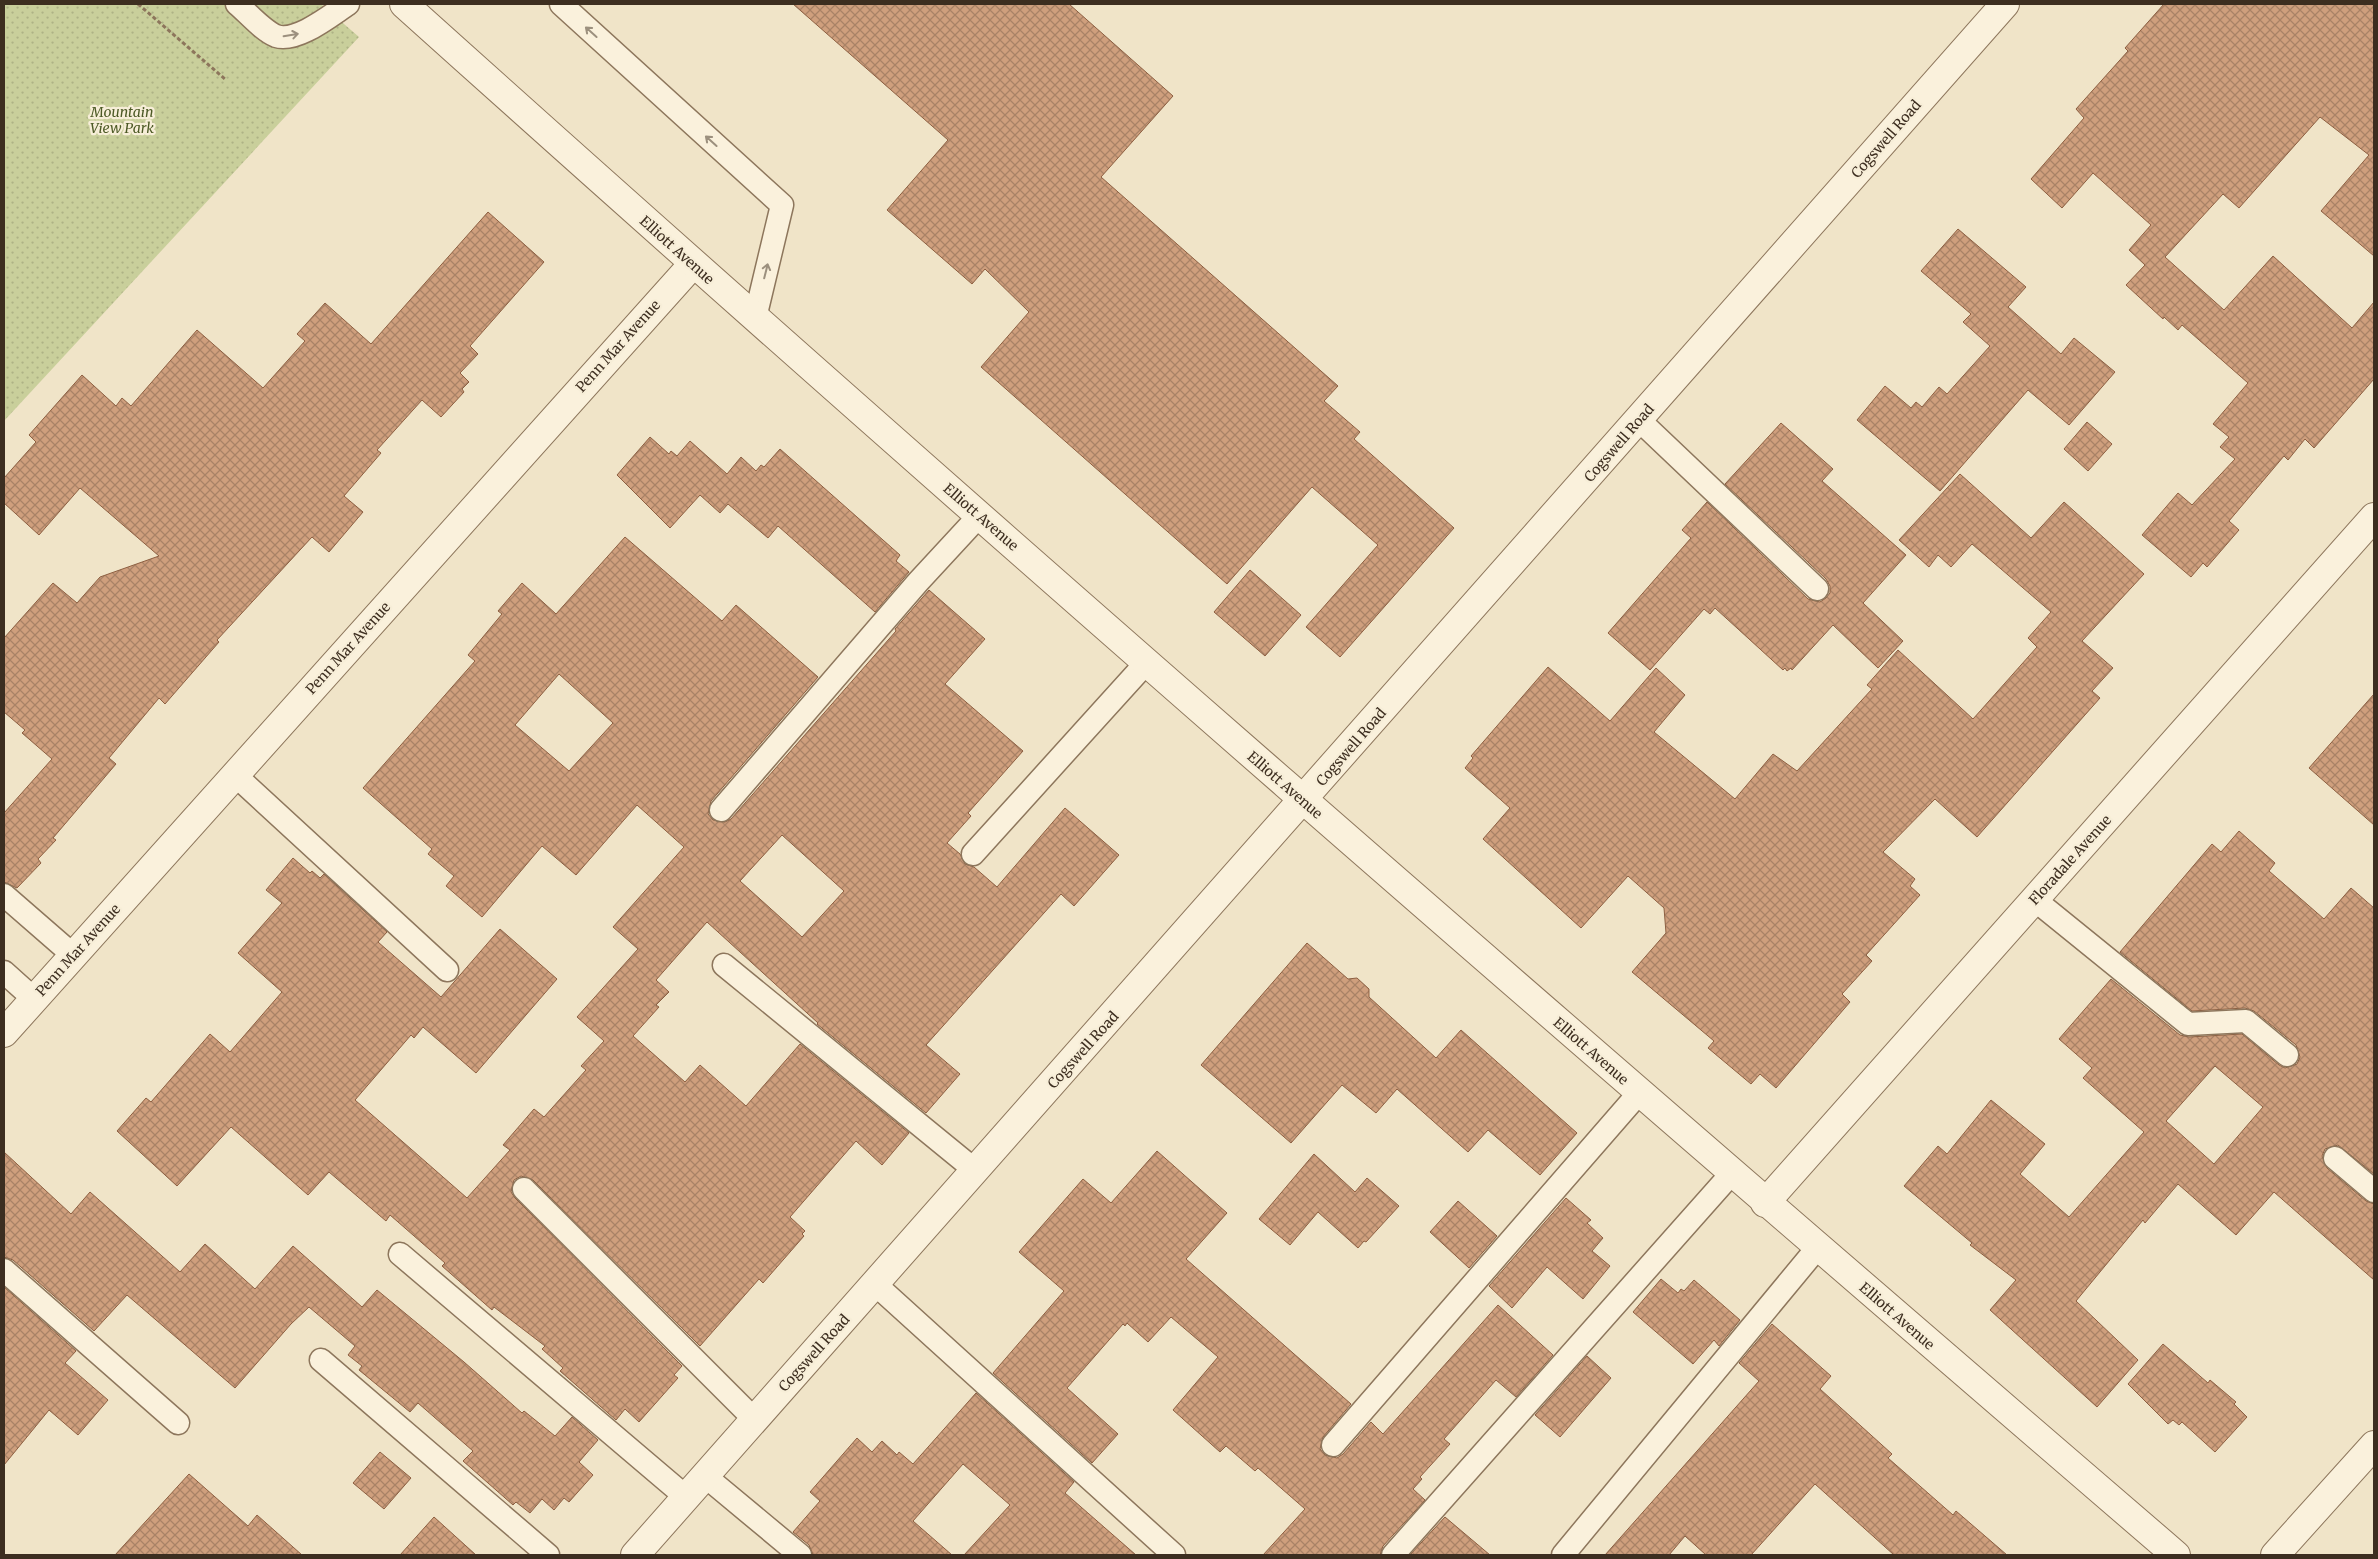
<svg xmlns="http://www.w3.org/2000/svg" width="2378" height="1559" font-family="Merriweather,serif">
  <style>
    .park { fill: url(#park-dots) }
    .building { fill: url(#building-cross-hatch); stroke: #8d5f41; fill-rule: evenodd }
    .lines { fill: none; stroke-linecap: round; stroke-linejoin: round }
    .service-casing { stroke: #8d765c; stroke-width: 25 }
    .minor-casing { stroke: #8d765c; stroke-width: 30 }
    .tertiary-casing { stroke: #8d765c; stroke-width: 30 }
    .path { stroke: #8d765c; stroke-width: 3; stroke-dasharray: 4 2.5; stroke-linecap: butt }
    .service { stroke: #faf1dc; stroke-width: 22 }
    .minor { stroke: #faf1dc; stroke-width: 28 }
    .tertiary { stroke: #faf1dc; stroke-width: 28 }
    .oneway { stroke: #9c907e }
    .labels { text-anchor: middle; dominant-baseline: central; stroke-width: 4.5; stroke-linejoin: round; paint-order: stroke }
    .park-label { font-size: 14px; font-style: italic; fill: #4d5a26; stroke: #f7eed8 }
    .street-label { font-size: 14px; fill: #3d2e20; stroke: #f7eed8 }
  </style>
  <defs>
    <pattern id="park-dots" width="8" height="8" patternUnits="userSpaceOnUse" patternTransform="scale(1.25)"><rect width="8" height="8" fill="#c9cf9b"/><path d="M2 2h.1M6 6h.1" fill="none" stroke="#aeb285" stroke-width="1.8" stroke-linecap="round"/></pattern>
    <pattern id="building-cross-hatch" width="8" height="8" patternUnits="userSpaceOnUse" patternTransform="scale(1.25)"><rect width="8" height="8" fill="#cf9f7d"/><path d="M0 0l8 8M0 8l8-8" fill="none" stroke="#a98266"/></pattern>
  </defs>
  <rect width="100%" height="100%" fill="#f0e4c8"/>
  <path class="park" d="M4,4H321L359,37L4,421Z"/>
  <g class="building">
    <path d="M793,4H1069L1173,96L1101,177L1338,386L1324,401L1360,432L1354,439L1454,528L1340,657L1306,627L1378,545L1312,487L1227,584L981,367L1029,312L985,269L972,284L887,210L948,140Z"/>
    <path d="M2164,4H2374V256L2321,211L2369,155L2320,117L2239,208L2223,194L2165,257L2224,310L2273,256L2352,328L2374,302V379L2314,448L2305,439L2288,460L2284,456L2229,521L2239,530L2207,567L2203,563L2191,577L2142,535L2178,493L2192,505L2235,459L2220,447L2229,437L2213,424L2248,383L2182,325L2178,330L2164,317L2163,319L2126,285L2145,265L2129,250L2151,225L2093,173L2062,208L2031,179L2084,118L2076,109L2128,51L2125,48Z"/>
    <path d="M488,212L544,262L470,346L478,354L460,373L469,382L462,389L464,392L441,417L422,400L377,450L381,453L344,496L363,512L329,552L312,537L217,640L219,642L165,704L159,698L109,758L116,764L53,838L56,840L38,859L41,863L17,888L4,882V813L52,759L22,733L25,730L4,712V638L53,583L77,603L100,577L159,556L80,488L39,535L4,503V478L36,442L29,435L82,375L116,406L122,398L131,406L197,330L263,388L305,341L297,334L325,303L371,344Z"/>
    <path d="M1958,229L2026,287L2008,307L2061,354L2074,338L2115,372L2069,425L2028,390L1940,491L1857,420L1885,386L1911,408L1916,402L1922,407L1939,387L1947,394L1990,346L1963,322L1971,314L1921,271Z"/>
    <path d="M2087,422L2112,444L2088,471L2064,449Z"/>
    <path d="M1781,423L1833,469L1822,481L1906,555L1863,603L1903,641L1878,668L1833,625L1792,670L1791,668L1787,671L1785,668L1783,670L1715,608L1710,614L1704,609L1650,670L1608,633L1691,538L1682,530L1707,502L1808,599L1820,602L1826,598L1830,593V586L1826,579L1725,484Z"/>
    <path d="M650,437L669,454L671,451L677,456L690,441L727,474L741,457L756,471L761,465L764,467L780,449L900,555L896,561L909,572L875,612L778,526L768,538L728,504L720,513L700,495L670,528L617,475Z"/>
    <path d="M1960,474L2031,538L2064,502L2144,574L2082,641L2113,668L2092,691L2100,698L1977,837L1935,799L1883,852L1915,879L1910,886L1920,895L1866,955L1872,961L1842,994L1850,1002L1776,1088L1760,1074L1751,1084L1708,1048L1714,1041L1632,972L1666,933L1664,908L1628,876L1581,928L1483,839L1510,808L1465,768L1473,758L1471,756L1548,667L1610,721L1656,668L1685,695L1654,732L1735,799L1773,754L1797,771L1872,689L1867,685L1898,650L1973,719L2037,647L2028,638L2051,612L1972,544L1951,567L1938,555L1929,567L1899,540Z"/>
    <path d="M625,537L722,621L736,605L818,677L711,801L708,814L713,820L725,822L731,819L896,631L895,629L929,590L985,639L945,684L1023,751L968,813L971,816L947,843L960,854L965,864L974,867L997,887L1065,808L1119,855L1074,906L1061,894L926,1045L960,1074L926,1113L817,1024L818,1023L707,922L656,980L669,992L656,1005L659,1007L633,1036L685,1082L700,1065L746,1106L800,1044L909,1133L882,1165L856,1141L790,1217L805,1231L802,1234L804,1236L763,1283L759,1279L700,1346L533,1180L521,1176L514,1180L511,1192L515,1198L682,1366L674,1375L678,1378L639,1422L625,1409L616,1420L560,1371L563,1368L542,1349L545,1346L494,1307L492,1310L442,1266L445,1263L390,1215L386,1221L329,1172L308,1195L231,1127L177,1186L117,1131L146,1098L151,1102L210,1034L230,1052L282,992L238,953L282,903L266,890L293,858L310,873L312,871L320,878L324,874L387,932L378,942L441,997L500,929L557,979L476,1073L423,1027L414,1038L411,1035L355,1100L467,1198L510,1150L503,1145L534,1109L544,1117L586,1070L581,1066L604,1041L577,1017L638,949L613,927L684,847L637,805L576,875L542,846L482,917L446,886L454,876L428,854L432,849L363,788L475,661L468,655L502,614L498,611L522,583L556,614ZM559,674L613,723L569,771L515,725ZM782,835L844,891L802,937L740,881Z"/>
    <path d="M1250,570L1301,615L1265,656L1214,612Z"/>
    <path d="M2374,694V825L2309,768Z"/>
    <path d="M2239,831L2275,863L2269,871L2324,919L2351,888L2374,908V1174L2338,1145L2325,1149L2322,1156L2327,1168L2366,1201L2374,1204V1280L2274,1192L2236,1235L2178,1184L2145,1223L2143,1220L2076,1301L2138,1360L2097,1407L1990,1310L2016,1280L1970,1245L1972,1243L1904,1186L1938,1146L1947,1154L1991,1100L2045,1144L2020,1174L2069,1217L2144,1132L2083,1078L2092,1068L2059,1039L2111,979L2180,1035L2189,1037L2242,1034L2279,1065L2285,1068L2297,1064L2300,1057L2296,1045L2254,1011L2245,1008L2192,1011L2120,952L2212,844L2221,852ZM2215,1066L2263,1107L2214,1164L2166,1121Z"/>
    <path d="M1307,943L1348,979L1357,978L1369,989V997L1436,1058L1461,1030L1577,1133L1540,1175L1488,1130L1468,1152L1397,1089L1376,1113L1342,1085L1291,1143L1201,1065Z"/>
    <path d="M1157,1151L1227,1213L1186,1259L1351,1404L1323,1437L1320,1449L1325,1455L1337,1458L1343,1454L1371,1422L1383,1434L1498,1305L1553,1355L1516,1397L1496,1380L1444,1439L1450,1444L1420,1477L1422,1479L1413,1489L1425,1500L1383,1546L1380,1555H1263L1305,1509L1258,1468L1255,1471L1226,1446L1220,1452L1173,1410L1218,1357L1171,1317L1148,1342L1127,1323L1125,1326L1123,1324L1067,1388L1118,1434L1092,1463L993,1373L1064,1291L1019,1252L1083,1179L1111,1203Z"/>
    <path d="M4,1152L71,1214L90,1192L180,1272L205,1244L255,1289L293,1246L362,1307L377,1290L464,1362L522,1413L524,1411L555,1436L572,1417L598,1440L579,1462L593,1475L569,1502L564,1498L554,1510L542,1499L530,1513L516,1502L513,1505L463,1461L473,1451L418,1403L410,1412L359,1370L362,1366L348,1355L355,1346L309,1307L291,1324L235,1388L127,1295L94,1331L13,1260L4,1257Z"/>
    <path d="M1314,1154L1355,1192L1367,1178L1399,1206L1366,1242L1364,1241L1358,1248L1318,1212L1290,1245L1259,1219Z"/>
    <path d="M1566,1198L1591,1220L1587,1223L1603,1238L1592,1251L1610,1266L1583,1299L1547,1267L1512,1308L1489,1286Z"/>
    <path d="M1458,1201L1497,1236L1469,1268L1430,1232Z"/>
    <path d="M1661,1279L1678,1293L1681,1289L1684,1291L1694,1280L1740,1320L1719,1346L1714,1340L1693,1364L1633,1312Z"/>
    <path d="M4,1287L76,1351L65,1363L108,1400L78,1435L49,1410L4,1465Z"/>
    <path d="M1772,1324L1831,1376L1820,1389L1892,1454L1888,1458L1953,1515L1956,1511L2007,1555H1894L1815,1484L1751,1555H1706L1685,1536L1669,1555H1605L1759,1381L1739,1363Z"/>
    <path d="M2163,1344L2208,1383L2210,1380L2236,1402L2234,1404L2247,1417L2215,1452L2182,1422L2179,1425L2173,1420L2168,1424L2128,1384Z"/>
    <path d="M1587,1356L1611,1378L1560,1437L1535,1415Z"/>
    <path d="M976,1393L1074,1482L1065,1493L1136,1555H964L1010,1505L963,1464L913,1521L952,1555H813L809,1545L793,1532L820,1501L810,1492L857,1438L872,1452L882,1441L897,1455L899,1452L913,1464Z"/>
    <path d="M380,1452L411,1478L384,1509L353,1483Z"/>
    <path d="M189,1474L248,1526L257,1515L302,1555H115Z"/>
    <path d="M434,1517L476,1555H400Z"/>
    <path d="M1445,1517L1490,1555H1410Z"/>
  </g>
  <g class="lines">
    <g class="service-casing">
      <g id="service">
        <path d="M237,4C248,13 262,30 276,36C297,43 331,15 348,4"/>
        <path d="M561,4L782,205L755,318"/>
        <path d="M1639,420L1817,589"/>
        <path d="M235,775L447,970"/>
        <path d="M721,810L918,582L979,516"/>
        <path d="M973,854L1146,663"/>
        <path d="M4,895L73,955"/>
        <path d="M2035,900L2188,1024L2246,1021L2287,1055"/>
        <path d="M724,965L976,1171"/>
        <path d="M4,972L34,999"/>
        <path d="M2335,1158L2374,1191"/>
        <path d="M524,1189L755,1420"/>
        <path d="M400,1254L686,1497"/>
        <path d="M4,1270L178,1423"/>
        <path d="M875,1284L1174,1555"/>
        <path d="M321,1360L548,1555"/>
        <path d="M1333,1445L1639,1093"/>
        <path d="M705,1476L800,1555"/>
        <path d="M1393,1555L1732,1173"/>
        <path d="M1563,1555L1818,1247"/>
      </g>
    </g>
    <g class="minor-casing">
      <g id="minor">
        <path d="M4,1033L693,264"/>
        <path d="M1765,1203L2374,517"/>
        <path d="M635,1555L2005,4"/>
      </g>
    </g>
    <g class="tertiary-casing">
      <g id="tertiary">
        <path d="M404,4C988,529 1581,1043 2176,1555"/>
        <path d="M2275,1555L2374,1445"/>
      </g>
    </g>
    <path class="path" d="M138,4L225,79"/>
    <use href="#service" class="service"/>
    <use href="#minor" class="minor"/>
    <use href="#tertiary" class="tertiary"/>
  </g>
  <defs><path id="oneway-shaft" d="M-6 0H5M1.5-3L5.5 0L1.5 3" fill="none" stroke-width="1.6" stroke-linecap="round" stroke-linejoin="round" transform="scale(1.25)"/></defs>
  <g class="oneway">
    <use href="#oneway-shaft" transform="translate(591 32) rotate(-138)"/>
    <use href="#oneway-shaft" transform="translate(291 35) rotate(-9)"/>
    <use href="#oneway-shaft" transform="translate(711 141) rotate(-138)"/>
    <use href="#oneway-shaft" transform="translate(766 271) rotate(-76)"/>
  </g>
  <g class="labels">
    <g class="park-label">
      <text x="122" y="112">Mountain<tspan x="122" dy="16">View Park</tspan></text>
    </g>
    <g class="street-label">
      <text transform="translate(1886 139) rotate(-49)">Cogswell Road</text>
      <text transform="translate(677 250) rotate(42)">Elliott Avenue</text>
      <text transform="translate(618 346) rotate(-48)">Penn Mar Avenue</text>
      <text transform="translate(1619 443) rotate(-49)">Cogswell Road</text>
      <text transform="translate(981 517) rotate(41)">Elliott Avenue</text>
      <text transform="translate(348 648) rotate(-48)">Penn Mar Avenue</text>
      <text transform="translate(1351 747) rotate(-49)">Cogswell Road</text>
      <text transform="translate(1285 785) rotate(41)">Elliott Avenue</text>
      <text transform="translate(2070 860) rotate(-48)">Floradale Avenue</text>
      <text transform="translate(78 950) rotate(-48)">Penn Mar Avenue</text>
      <text transform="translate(1083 1050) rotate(-48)">Cogswell Road</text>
      <text transform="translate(1591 1051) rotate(41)">Elliott Avenue</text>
      <text transform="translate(1897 1316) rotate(41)">Elliott Avenue</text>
      <text transform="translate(814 1353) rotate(-48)">Cogswell Road</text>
    </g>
  </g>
  <rect width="2378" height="1559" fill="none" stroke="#3d2e20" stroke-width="10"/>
</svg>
